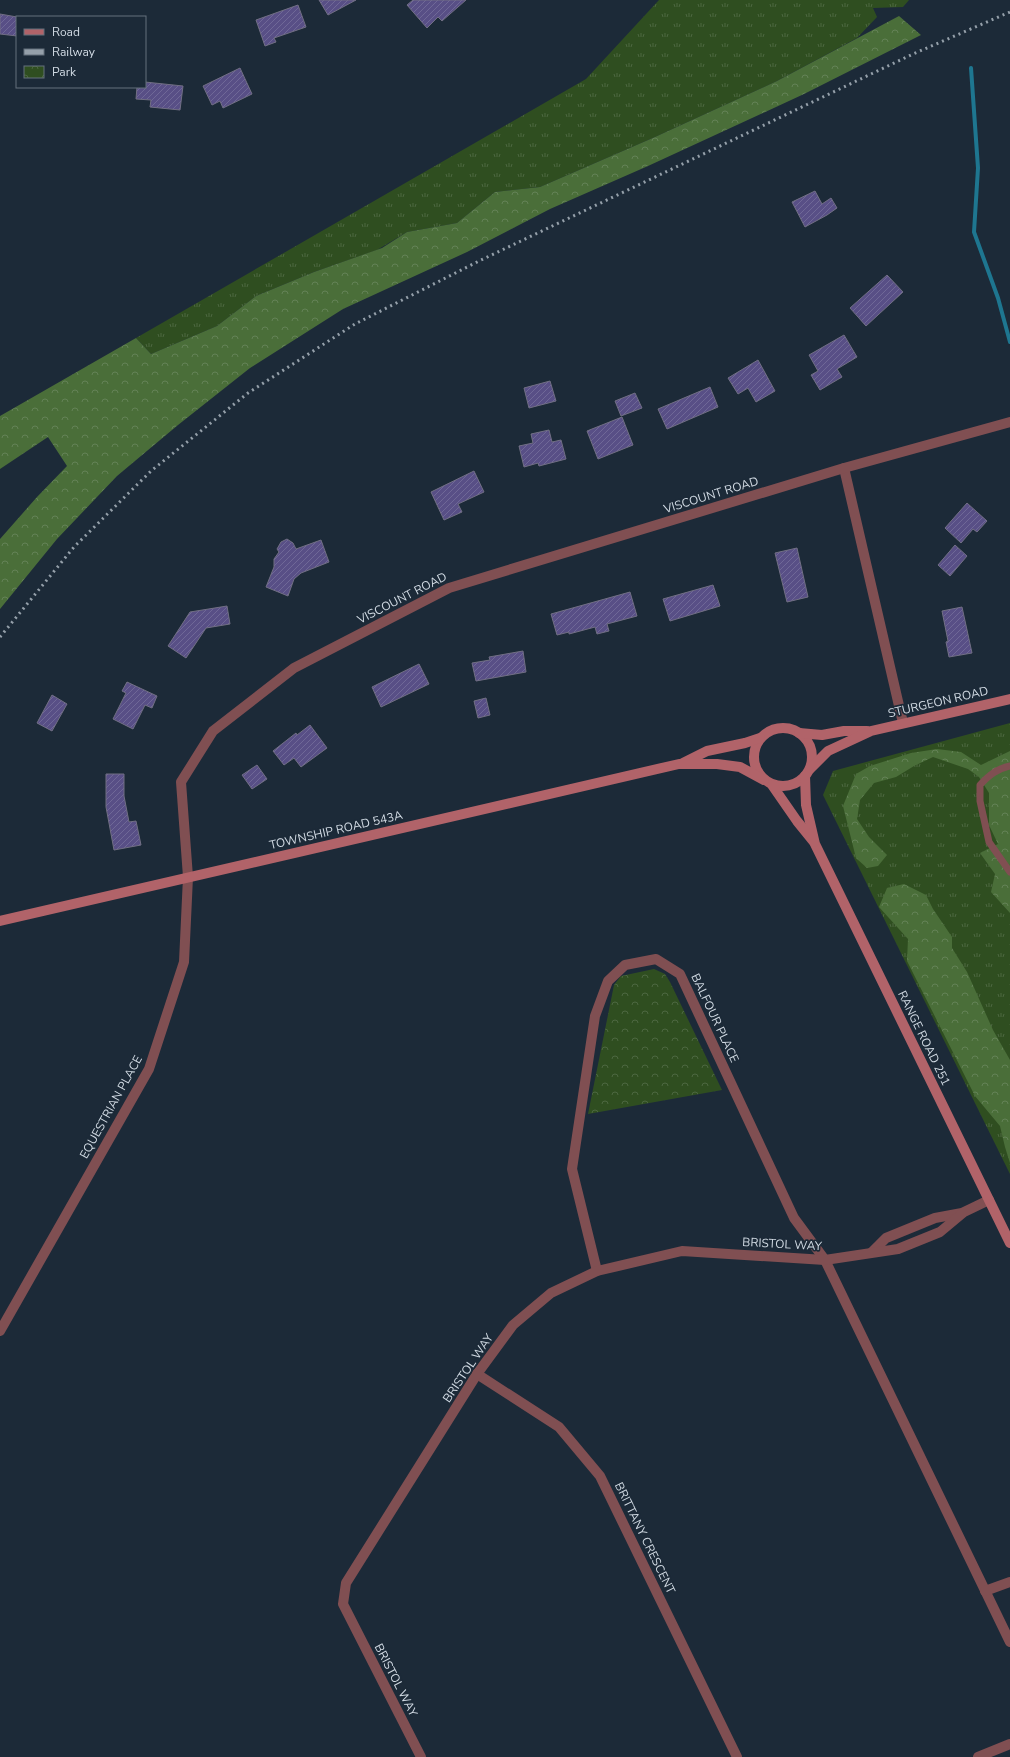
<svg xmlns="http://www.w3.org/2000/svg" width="1010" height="1757" font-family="'Nunito Sans',sans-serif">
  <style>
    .grass { fill: url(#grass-tufts) }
    .forest { fill: url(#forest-crowns) }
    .park { fill: url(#park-crowns) }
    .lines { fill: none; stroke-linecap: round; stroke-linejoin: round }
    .stream { stroke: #1e7690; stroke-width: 4 }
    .building { fill: url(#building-hatch); stroke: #716f84 }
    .service { stroke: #804f52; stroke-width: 7 }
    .minor { stroke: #804f52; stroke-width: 10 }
    .secondary { stroke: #b16369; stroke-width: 10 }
    .rail { stroke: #95a0aa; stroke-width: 3; stroke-dasharray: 2 4; stroke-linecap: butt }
    .labels { text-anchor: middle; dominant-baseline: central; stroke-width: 3.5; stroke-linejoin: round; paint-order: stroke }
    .street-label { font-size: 12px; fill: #d1dae3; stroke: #1c2a38 }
  </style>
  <defs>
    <pattern id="grass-tufts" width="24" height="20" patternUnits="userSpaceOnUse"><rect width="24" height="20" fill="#2f4e20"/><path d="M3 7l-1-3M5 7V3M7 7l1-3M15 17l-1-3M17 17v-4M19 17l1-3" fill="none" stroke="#4c6740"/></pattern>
    <pattern id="forest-crowns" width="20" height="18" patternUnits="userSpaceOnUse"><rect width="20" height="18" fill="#4a6e39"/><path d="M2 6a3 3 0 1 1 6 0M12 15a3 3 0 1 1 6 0" fill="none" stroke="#638256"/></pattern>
    <pattern id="park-crowns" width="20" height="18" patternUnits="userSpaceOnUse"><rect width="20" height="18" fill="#2f4e20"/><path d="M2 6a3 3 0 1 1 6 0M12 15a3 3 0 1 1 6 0" fill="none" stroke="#4c6740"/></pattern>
    <pattern id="building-hatch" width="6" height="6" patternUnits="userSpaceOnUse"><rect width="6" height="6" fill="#584f86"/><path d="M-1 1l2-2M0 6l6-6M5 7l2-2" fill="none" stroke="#6f6897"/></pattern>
  </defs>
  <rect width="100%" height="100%" fill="#1c2a38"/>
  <g class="grass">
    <path d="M659,0H909L903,7L873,8L877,17L857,38L777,81L655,137L540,187L495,192L457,223L407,232L377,250L314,272L256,296L217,326L151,354L136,338L586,79Z"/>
    <path d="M1010,723V1174L823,795L833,771Z"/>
  </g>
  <g class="forest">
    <path d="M899,16L921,35L804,94L648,166L550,209L467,252L343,309L250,368L178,425L117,476L57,539L0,609V539L37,497L67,466L48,437L0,469V416L136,338L151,354L217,326L256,296L314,272L382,248L407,232L457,223L495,192L540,187L655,137L777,81Z"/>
    <path d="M937,749L961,752L981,765L1010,751V913L991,892L995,874L980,853L998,844L989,825V793L979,777L968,769L933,757L914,766L896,777L874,783L860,800L857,819L869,837L887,855L878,866L867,868L856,858L843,806L856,774L870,766L911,753Z"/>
    <path d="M904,884L926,895L933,909L952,937V948L967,972L993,1030L1010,1060V1163L1005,1147L1000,1126L975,1096L907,961L908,939L879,907L887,888Z"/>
  </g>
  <path class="park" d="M654,969L665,974L670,982L722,1090L588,1114L614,985L621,976Z"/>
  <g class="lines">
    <path class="stream" d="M971,68L978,168L974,232L998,298L1010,342"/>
  </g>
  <g class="building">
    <path d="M319,0H356L328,15Z"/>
    <path d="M413,0H466L442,21L438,17L427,28L407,5Z"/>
    <path d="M298,5L306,27L274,38L276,42L265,46L256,20Z"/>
    <path d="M0,14L17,17V36L0,34Z"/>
    <path d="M240,68L252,94L223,108L220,101L212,105L203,86Z"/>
    <path d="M145,82L183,86L180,110L150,107L151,100L136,99L137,87H145Z"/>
    <path d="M815,191L822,204L831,198L837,208L827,215L805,227L792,202Z"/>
    <path d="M887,275L903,292L866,326L850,308Z"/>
    <path d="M844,335L857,357L837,369L842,377L820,390L811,375L818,371L809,355Z"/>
    <path d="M758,360L775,391L756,402L748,388L738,394L728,378Z"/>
    <path d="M550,381L556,401L529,408L524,388Z"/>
    <path d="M710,387L718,407L667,429L658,409Z"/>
    <path d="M635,393L642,408L621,416L615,401Z"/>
    <path d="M622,417L633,445L598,459L587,431Z"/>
    <path d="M549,430L552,442L561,440L566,459L539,466L538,463L524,467L519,446L533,443L531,434Z"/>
    <path d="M474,471L484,492L458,504L462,512L444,520L431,492Z"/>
    <path d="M967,503L987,521L977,532L973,529L961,543L945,528Z"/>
    <path d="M287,539L293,543L296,549L321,540L329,562L301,573L294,579L288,596L266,587L274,567V559L279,552L277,549L281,542Z"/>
    <path d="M955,545L967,556L950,576L938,565Z"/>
    <path d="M797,548L808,597L787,602L775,553Z"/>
    <path d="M713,585L720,606L670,621L663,599Z"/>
    <path d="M630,592L637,616L607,624L609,631L597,634L595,627L569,634V632L557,635L551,614Z"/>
    <path d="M227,606L230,624L206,628L186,658L168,646L190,612Z"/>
    <path d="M962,607L972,653L949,657L946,642L948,641L942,611Z"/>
    <path d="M523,651L526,672L476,681L472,663L490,660L489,657Z"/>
    <path d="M419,664L429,684L381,707L372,687Z"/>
    <path d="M127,682L157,696L152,708L145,705L133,729L113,719L126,693L122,691Z"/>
    <path d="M52,695L67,704L52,731L37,723Z"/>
    <path d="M486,698L490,715L478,718L474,701Z"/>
    <path d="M310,725L327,748L301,767L294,758L284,765L273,751L296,733L297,735Z"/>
    <path d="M257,765L267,779L252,789L242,775Z"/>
    <path d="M106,774H124V796L129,822L136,821L141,845L114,850L106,807Z"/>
  </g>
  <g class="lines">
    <path class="service" d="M1010,766C997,769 989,775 980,785V801L989,842L1010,872"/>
    <g class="minor">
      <path d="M844,468L903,723"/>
      <path d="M872,1252L886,1238L935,1218L962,1213"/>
      <path d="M597,1271L572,1169L595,1016L608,981L625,965L656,959L680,974L794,1218L825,1260L1010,1642"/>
      <path d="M0,1331L149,1069L184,962L188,877L181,782L213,731L294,668L449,588L844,468L1010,422"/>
      <path d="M477,1374L559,1427L600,1476L737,1757"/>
      <path d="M985,1591L1010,1582"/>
      <path d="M421,1757L343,1604L346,1583L477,1374L513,1325L551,1293L597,1271L682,1251L825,1260L898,1249L940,1232L964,1212L989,1200"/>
      <path d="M978,1757L1010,1744"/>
    </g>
    <g class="secondary">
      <circle cx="783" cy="757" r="29"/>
      <path d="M799,733L822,735L844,731H867"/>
      <path d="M683,763L707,751L745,743L760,738"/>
      <path d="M810,769L828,751L871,731L1010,699"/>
      <path d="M805,776L806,805L815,844L1010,1243"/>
      <path d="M772,785L797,821L814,842"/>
      <path d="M0,921L679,764H717L740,767L764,780"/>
    </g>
    <path class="rail" d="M0,637L74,547L151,471L248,393L355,324L479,261L913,54L1010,12"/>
  </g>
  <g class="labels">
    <g class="street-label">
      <text transform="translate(711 495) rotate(-17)">VISCOUNT ROAD</text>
      <text transform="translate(402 598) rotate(-27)">VISCOUNT ROAD</text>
      <text transform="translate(938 702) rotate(-13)">STURGEON ROAD</text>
      <text transform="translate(336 830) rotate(-13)">TOWNSHIP ROAD 543A</text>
      <text transform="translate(715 1018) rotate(65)">BALFOUR PLACE</text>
      <text transform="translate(924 1038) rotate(64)">RANGE ROAD 251</text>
      <text transform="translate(111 1107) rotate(-61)">EQUESTRIAN PLACE</text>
      <text transform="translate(782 1244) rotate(3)">BRISTOL WAY</text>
      <text transform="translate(468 1368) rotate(-56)">BRISTOL WAY</text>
      <text transform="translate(645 1538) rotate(64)">BRITTANY CRESCENT</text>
      <text transform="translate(396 1680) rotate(63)">BRISTOL WAY</text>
    </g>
  </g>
  <rect x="16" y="16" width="130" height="72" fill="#1c2a38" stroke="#64707c"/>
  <rect x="24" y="29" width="20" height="6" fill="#b16369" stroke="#64707c"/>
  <text x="52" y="36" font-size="12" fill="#d1dae3">Road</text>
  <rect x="24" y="49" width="20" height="6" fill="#95a0aa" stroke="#64707c"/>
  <text x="52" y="56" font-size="12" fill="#d1dae3">Railway</text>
  <rect x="24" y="66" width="20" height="12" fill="url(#park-crowns)" stroke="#64707c"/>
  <text x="52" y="76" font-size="12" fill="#d1dae3">Park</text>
</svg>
